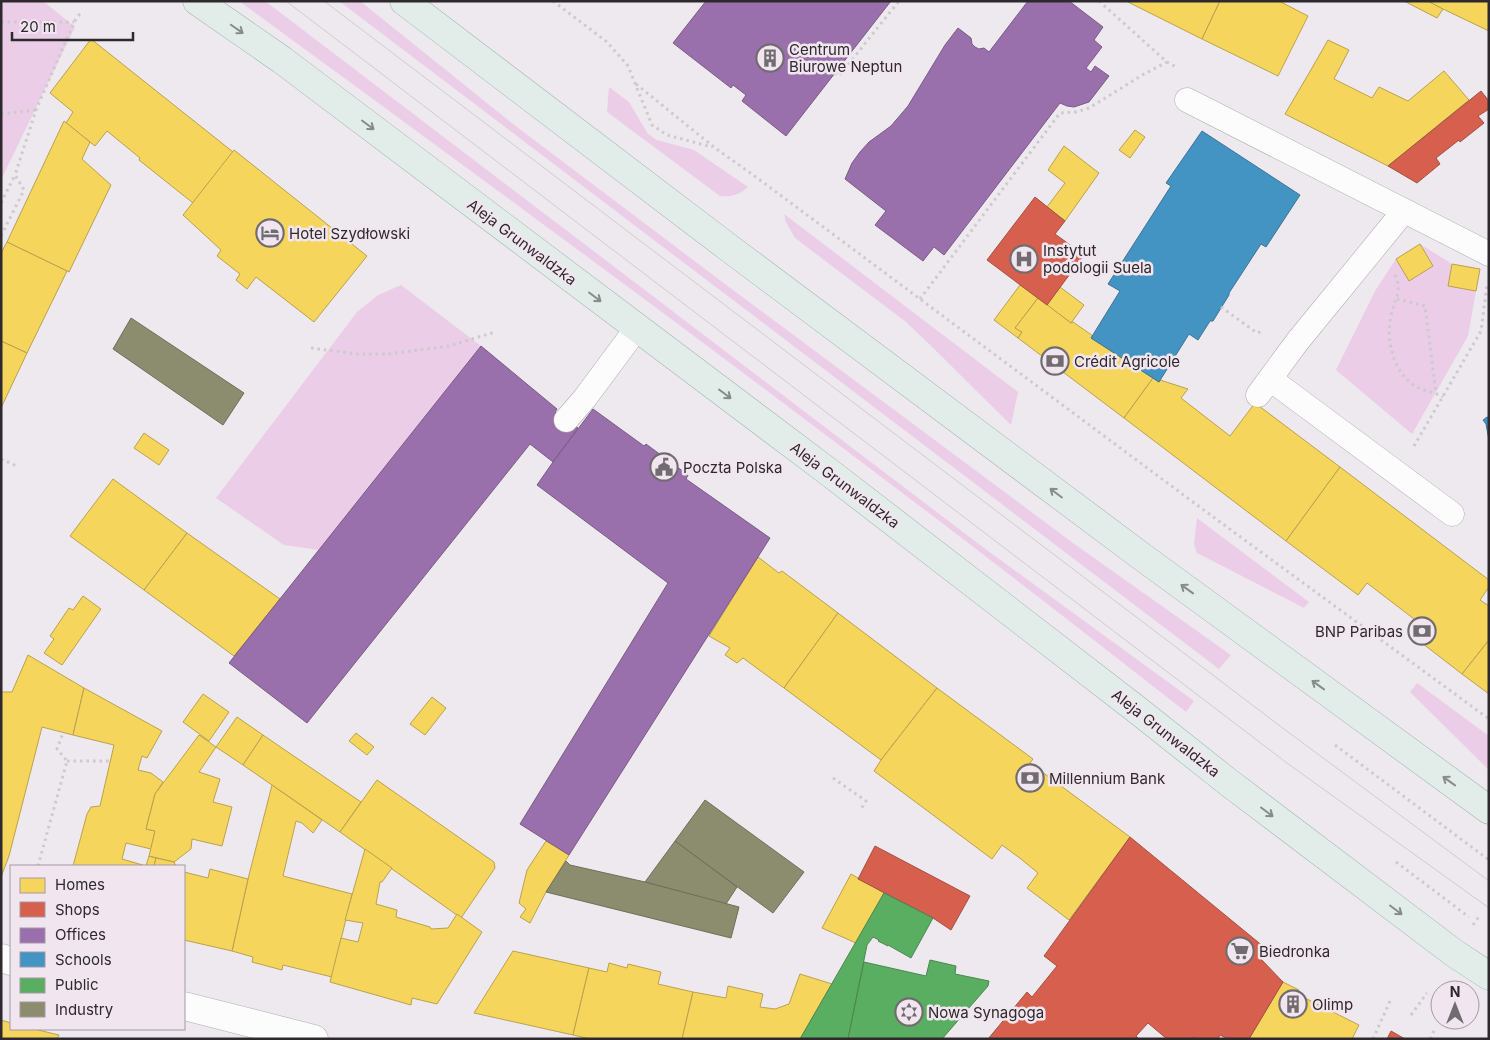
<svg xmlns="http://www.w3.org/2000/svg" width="1490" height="1040" font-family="Inter,sans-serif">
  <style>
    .green { fill: #ebcde7 }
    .homes { fill: #f6d55c; stroke: #baa14e }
    .shops { fill: #d6604d; stroke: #a35043 }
    .offices { fill: #9970ab; stroke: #795b85 }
    .schools { fill: #4393c3; stroke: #3c7396 }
    .public { fill: #5aae61; stroke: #4c8651 }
    .industry { fill: #8c8c6e; stroke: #706e5a }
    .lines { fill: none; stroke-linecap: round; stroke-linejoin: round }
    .lane-casing { stroke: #b0acb0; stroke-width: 25 }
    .secondary-casing { stroke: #b0acb0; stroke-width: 29 }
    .primary-casing { stroke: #a0b3ad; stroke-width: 29 }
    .path { stroke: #cccacc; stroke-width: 3; stroke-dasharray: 2.5 4; stroke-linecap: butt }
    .lane { stroke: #fcfcfc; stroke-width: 24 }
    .secondary { stroke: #fcfcfc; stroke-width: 28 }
    .primary { stroke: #e2ede9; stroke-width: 28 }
    .tram { stroke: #ceccce; stroke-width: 1 }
    .oneway { stroke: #888b8a }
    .labels { text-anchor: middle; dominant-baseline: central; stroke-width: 5; stroke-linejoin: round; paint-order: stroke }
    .poi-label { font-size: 15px; fill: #2d292c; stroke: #f1e6ef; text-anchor: start }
    .street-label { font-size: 15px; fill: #2d292c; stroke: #f1e6ef }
  </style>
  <rect width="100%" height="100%" fill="#eee9ee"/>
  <g class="green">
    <path d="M1,1H43L75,27L1,180Z"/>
    <path d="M239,1H265L980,545L1194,701L1186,712C876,468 558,234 239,1Z"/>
    <path d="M339,1H360L513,124L721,281L1073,543L1231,655L1219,669Z"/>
    <path d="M609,87L629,102L648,134L657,140L694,150L748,187C739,195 732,197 720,196L607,112Z"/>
    <path d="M784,214L1018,392L1011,425L924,339L906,322L795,238L786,222Z"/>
    <path d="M1420,244L1452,264L1449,286L1476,291L1468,336L1412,434L1336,370L1375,291L1396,259L1409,280Z"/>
    <path d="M401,285L481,346L319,550L284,545L216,498L357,312L378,295Z"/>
    <path d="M1197,518L1309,602L1304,608L1197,553L1194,544Z"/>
    <path d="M1417,683L1489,736V770L1410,692Z"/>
  </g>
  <g class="homes">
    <path d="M1126,1H1220L1202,39Z"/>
    <path d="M1220,1H1279L1308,16L1278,76L1202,39Z"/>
    <path d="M1404,1H1428L1443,9L1437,18Z"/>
    <path d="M1428,1H1489V31L1443,9Z"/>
    <path d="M91,39L233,152L193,203L139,160L140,158L107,131L95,146L66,123L73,112L50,93Z"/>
    <path d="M1328,40L1349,50L1334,79L1372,98L1379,87L1408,101L1444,71L1469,100L1388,166L1285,114L1312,68Z"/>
    <path d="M64,121L90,142L82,159L111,185L69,272L7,242Z"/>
    <path d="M1135,130L1145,137L1130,158L1119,150Z"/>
    <path d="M1064,146L1099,173L1065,221L1047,207L1065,183L1048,170Z"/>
    <path d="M234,150L367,256L314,322L256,277L247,289L236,280L240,274L217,256L221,250L183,215Z"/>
    <path d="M7,242L67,271L27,353L1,341V253Z"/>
    <path d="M1420,244L1433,266L1409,281L1396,259Z"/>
    <path d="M1452,264L1480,269L1476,291L1448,286Z"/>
    <path d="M1020,285L1038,298L1015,328L1022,332L1018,338L994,320Z"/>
    <path d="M1060,287L1084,305L1071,323L1047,305Z"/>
    <path d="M1038,298L1071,323L1073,322L1093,336L1091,338L1153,378L1124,418L1018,338L1022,332L1015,328Z"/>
    <path d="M1,341L27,353L1,408Z"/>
    <path d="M1153,378L1159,382L1160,380L1188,389L1181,398L1230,436L1255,403L1340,467L1286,541L1124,418Z"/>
    <path d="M144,433L169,450L159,465L134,448Z"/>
    <path d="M1340,467L1489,580V587L1480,600L1489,606V640L1462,674L1409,633L1418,622L1367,583L1358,595L1286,541Z"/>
    <path d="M113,479L187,533L144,590L70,536Z"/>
    <path d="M187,533L280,599L234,656L144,590Z"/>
    <path d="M758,557L779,573L782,571L838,613L784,688L743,658L737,663L725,655L730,648L709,636Z"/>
    <path d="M83,596L101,609L62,665L44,653L54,639L50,636L69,608L73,610Z"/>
    <path d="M838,613L937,688L881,760L784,688Z"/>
    <path d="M1489,640V694L1462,674Z"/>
    <path d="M28,655L84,688L73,735L42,727L9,856L1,877V692H12Z"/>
    <path d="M84,688L162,731L147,758L142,756L138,770L151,773L163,782L155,794L146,829L155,831L151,849L126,843L122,859L146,866L149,856L156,858L154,866H73L87,814L91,807L100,806L114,745L73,735Z"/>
    <path d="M937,688L1033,759L1030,763L1130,837L1069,920L1027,888L1038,873L1021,859L1002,845L992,859L874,771L881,760Z"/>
    <path d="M203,694L229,712L209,741L183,722Z"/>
    <path d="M432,697L446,708L425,735L410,724Z"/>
    <path d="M237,717L263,735L243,765L216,747Z"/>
    <path d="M356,733L374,747L367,755L349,741Z"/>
    <path d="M199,735L216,747L199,772L220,779L213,802L232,807L222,846L192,839L191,849L174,862L149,856L155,831L146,829L155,794Z"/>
    <path d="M263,735L361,802L340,832L243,765Z"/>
    <path d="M377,780L494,862L495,868L461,918L340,832Z"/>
    <path d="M272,785L322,820L313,833L302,823L296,821L283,876L352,894L332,977L283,965L282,970L252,962L253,957L232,951L248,879Z"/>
    <path d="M546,841L569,855L546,892L530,923L520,917L526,909L519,903L527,870Z"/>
    <path d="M365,849L392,868L382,882H380L376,904L397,910L396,917L430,927L431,929L448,928L457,914L482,932L437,1004L412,998L411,1005L330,982L341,938L358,942L363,923L345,920Z"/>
    <path d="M156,858L174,862L176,866H154Z"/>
    <path d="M210,869L248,879L232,951L184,940V872L208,878Z"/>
    <path d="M851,874L884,893L856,943L822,928Z"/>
    <path d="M513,951L589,968L573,1035L474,1013Z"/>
    <path d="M609,963L627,968L628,964L661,972L658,984L693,992L682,1039H590L573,1035L589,968L607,972Z"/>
    <path d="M800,974L832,984L800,1039H682L693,992L726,998L728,986L763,994L760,1007L775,1009L789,1004Z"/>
    <path d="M1283,982L1299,990L1297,994L1359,1025L1352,1039H1249Z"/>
    <path d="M1,1020L11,1023V1029H34L59,1035L57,1039H1Z"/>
  </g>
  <g class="shops">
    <path d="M1481,91L1489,101V109L1478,116L1484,123L1460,142L1459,140L1436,158L1440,164L1417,183L1388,166Z"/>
    <path d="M1035,197L1065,221L1055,234L1084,255L1047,305L987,260Z"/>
    <path d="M1130,837L1264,947L1258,956L1283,982L1249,1039H1228L1220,1035L1218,1039H1197L1193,1037L1191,1039H1167L1148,1023L1136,1036L1139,1039H988L1027,992L1032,997L1057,966L1044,956Z"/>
    <path d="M875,846L970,896L951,930L933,918L858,879Z"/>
    <path d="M1391,1031L1405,1039H1387Z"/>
  </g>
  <g class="offices">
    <path d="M706,1H891L786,136L742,101L746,95L733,85L731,88L673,43Z"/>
    <path d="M1028,1H1069L1103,27L1094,40L1102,47L1086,68L1091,72L1095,66L1109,76L1089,102L1074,107L1067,106L1060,103L944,255L934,247L923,261L875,225L886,211L845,179L852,163L860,152L869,142L891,126L908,106L945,45L958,28L971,38L972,44L975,47L979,49L984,48L989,52Z"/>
    <path d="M481,346L557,409L555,412L578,428L553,462L530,444L307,723L229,663Z"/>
    <path d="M593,409L644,446L646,444L688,475L686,479L770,538L569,855L520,824L668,583L537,485L553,462Z"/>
  </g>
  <g class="schools">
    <path d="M1202,131L1300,195L1266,247L1261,244L1229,293V295L1213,321H1210L1198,340L1189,334L1159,382L1091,338L1120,291L1108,284L1171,186L1166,183Z"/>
    <path d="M1487,417L1489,418V440L1486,424L1483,420Z"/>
  </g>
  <g class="public">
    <path d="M884,893L933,918L911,958L888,945V946L878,941L879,940L873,937L867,945L848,1039H800Z"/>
    <path d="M930,960L956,966L955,974L989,981L988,986L942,1039H848L864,962L926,976Z"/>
  </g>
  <g class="industry">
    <path d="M131,318L244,393L223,425L113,349Z"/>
    <path d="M705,800L804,872L773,913L675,841Z"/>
    <path d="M675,841L737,887L726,904L645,882Z"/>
    <path d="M566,861L570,865L645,882L739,907L731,938L546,892Z"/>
  </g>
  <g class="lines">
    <g class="lane-casing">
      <g id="lane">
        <path d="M1187,100L1489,254"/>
        <path d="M1270,379L1452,514"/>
        <path d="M1258,395L1297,342L1404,211"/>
        <path d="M566,420L585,398L637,328"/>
      </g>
    </g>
    <g class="secondary-casing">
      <g id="secondary">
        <path d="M1,958L11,961"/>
        <path d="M184,1006L314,1039"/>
      </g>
    </g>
    <g class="primary-casing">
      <g id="primary">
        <path d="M197,1L282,60L830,473L1136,709L1228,782L1454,953L1489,976"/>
        <path d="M404,1L725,245L1141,556L1489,810"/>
      </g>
    </g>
    <g class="path">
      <path d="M553,1L607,42L628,66L652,125L667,135L712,147"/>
      <path d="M1099,1L1167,62L1178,68"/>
      <path d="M1,22H74"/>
      <path d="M835,73L839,76L899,1"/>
      <path d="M636,84L715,148L756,177L1201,508L1489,719"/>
      <path d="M1,114L36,110"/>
      <path d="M1,203L15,175"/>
      <path d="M1,236L24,190L15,175L36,110L74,22L82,11"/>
      <path d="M1395,275C1403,290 1394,301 1391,316C1386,339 1392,368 1411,383C1420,391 1433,391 1443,397"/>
      <path d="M920,299L1060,113L1076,112L1089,108L1144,74L1167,62"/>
      <path d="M1397,299L1425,306L1436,393"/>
      <path d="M1221,307L1257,333L1263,331"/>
      <path d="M311,348L358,354H388L449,346L495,332"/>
      <path d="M1414,446L1481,331L1487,285"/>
      <path d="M1,459L19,467"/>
      <path d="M1335,745L1489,860"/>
      <path d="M67,761H111"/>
      <path d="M833,778L866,801L861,809"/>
      <path d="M1396,862L1469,917"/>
      <path d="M38,866L67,761L57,749L63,733"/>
      <path d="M1473,925L1480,915"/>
      <path d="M1411,1015L1427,993"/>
      <path d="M1373,1039L1390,1001"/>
      <path d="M1430,1039L1435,1029"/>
    </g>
    <use href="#lane" class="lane"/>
    <use href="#secondary" class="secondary"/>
    <use href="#primary" class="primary"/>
    <g class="tram">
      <path d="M286,1L1287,763L1489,908"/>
      <path d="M324,1L1280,726L1489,881"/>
    </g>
  </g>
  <defs><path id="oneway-shaft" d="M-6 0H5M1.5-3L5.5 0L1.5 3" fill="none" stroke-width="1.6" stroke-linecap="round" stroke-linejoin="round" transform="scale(1.25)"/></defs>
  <g class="oneway">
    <use href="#oneway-shaft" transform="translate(237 29) rotate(35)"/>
    <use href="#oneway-shaft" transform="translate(368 125) rotate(37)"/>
    <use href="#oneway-shaft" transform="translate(595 297) rotate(37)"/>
    <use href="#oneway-shaft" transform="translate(725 394) rotate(37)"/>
    <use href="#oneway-shaft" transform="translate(1056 493) rotate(-143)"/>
    <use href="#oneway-shaft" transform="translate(1187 589) rotate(-144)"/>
    <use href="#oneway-shaft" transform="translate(1318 685) rotate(-144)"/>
    <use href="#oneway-shaft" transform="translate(1449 781) rotate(-144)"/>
    <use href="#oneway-shaft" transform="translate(1267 812) rotate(37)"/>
    <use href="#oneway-shaft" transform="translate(1396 910) rotate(37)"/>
  </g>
  <defs>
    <g id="building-ring" transform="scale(1.4375)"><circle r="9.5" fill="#f1e6ef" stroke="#716c70" stroke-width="1.5"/><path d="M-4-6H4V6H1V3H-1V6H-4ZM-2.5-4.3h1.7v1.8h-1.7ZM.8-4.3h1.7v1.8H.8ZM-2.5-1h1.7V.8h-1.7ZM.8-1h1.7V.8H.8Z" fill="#716c70"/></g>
    <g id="hotel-ring" transform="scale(1.4375)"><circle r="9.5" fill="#f1e6ef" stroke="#716c70" stroke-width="1.5"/><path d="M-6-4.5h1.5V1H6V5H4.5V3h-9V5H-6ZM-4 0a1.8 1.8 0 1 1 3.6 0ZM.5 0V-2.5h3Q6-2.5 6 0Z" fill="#716c70"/></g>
    <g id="hospital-ring" transform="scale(1.4375)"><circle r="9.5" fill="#f1e6ef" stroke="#716c70" stroke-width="1.5"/><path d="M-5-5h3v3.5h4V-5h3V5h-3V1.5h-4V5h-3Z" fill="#716c70"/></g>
    <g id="bank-ring" transform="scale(1.4375)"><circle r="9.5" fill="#f1e6ef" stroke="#716c70" stroke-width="1.5"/><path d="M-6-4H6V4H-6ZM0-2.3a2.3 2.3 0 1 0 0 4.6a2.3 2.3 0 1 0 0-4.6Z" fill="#716c70"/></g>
    <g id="civic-ring" transform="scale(1.4375)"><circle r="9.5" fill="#f1e6ef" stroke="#716c70" stroke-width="1.5"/><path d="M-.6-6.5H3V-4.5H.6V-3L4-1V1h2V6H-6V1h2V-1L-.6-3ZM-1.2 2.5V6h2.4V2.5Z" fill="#716c70"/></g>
    <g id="supermarket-ring" transform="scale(1.4375)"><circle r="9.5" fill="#f1e6ef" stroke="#716c70" stroke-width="1.5"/><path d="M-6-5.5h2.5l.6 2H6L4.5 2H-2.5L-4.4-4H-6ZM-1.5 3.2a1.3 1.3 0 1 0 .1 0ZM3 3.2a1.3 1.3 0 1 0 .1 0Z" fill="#716c70"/></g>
    <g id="synagogue-ring" transform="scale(1.4375)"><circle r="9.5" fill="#f1e6ef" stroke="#716c70" stroke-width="1.5"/><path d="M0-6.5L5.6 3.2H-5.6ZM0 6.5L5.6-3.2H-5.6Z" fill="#716c70"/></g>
  </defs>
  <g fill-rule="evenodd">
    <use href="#building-ring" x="770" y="58"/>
    <use href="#hotel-ring" x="270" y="233"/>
    <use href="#hospital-ring" x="1024" y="259"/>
    <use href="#bank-ring" x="1055" y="361"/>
    <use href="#civic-ring" x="664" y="467"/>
    <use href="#bank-ring" x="1422" y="631"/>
    <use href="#bank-ring" x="1030" y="778"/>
    <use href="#supermarket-ring" x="1240" y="951"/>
    <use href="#building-ring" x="1293" y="1004"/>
    <use href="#synagogue-ring" x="909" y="1012"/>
  </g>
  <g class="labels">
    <g class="poi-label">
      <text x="789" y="49">Centrum<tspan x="789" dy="17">Biurowe Neptun</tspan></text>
      <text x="289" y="233">Hotel Szydłowski</text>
      <text x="1043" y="250">Instytut<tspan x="1043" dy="17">podologii Suela</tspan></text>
      <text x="1074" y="361">Crédit Agricole</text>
      <text x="683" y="467">Poczta Polska</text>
      <text x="1403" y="631" text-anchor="end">BNP Paribas</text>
      <text x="1049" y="778">Millennium Bank</text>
      <text x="1259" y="951">Biedronka</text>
      <text x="1312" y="1004">Olimp</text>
      <text x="928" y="1012">Nowa Synagoga</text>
    </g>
    <g class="street-label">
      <text transform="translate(522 242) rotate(37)">Aleja Grunwaldzka</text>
      <text transform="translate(845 485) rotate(37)">Aleja Grunwaldzka</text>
      <text transform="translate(1166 733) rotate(38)">Aleja Grunwaldzka</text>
    </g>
  </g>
  <rect width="1490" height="1040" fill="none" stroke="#2d292c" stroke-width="5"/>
  <rect x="10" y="865" width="175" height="165" fill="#f1e6ef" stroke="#a39aa1"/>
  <rect x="20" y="878" width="25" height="15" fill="#f6d55c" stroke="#a39aa1"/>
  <text x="55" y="890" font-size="15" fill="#2d292c">Homes</text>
  <rect x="20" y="902" width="25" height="15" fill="#d6604d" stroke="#a39aa1"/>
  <text x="55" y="915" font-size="15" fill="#2d292c">Shops</text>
  <rect x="20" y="928" width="25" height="15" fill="#9970ab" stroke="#a39aa1"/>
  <text x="55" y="940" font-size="15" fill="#2d292c">Offices</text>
  <rect x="20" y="952" width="25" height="15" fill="#4393c3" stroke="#a39aa1"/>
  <text x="55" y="965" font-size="15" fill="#2d292c">Schools</text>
  <rect x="20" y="978" width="25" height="15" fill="#5aae61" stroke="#a39aa1"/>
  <text x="55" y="990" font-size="15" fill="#2d292c">Public</text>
  <rect x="20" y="1002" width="25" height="15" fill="#8c8c6e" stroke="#a39aa1"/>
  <text x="55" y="1015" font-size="15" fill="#2d292c">Industry</text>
  <g transform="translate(1455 1005)"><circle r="24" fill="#f1e6ef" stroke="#a39aa1"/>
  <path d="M0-4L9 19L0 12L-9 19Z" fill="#716c70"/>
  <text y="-8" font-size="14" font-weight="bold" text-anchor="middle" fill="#2d292c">N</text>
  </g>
  <path d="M12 32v8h121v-8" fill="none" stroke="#2d292c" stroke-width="2.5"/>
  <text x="20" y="32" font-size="15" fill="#2d292c" stroke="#f1e6ef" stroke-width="4" paint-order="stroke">20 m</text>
</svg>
